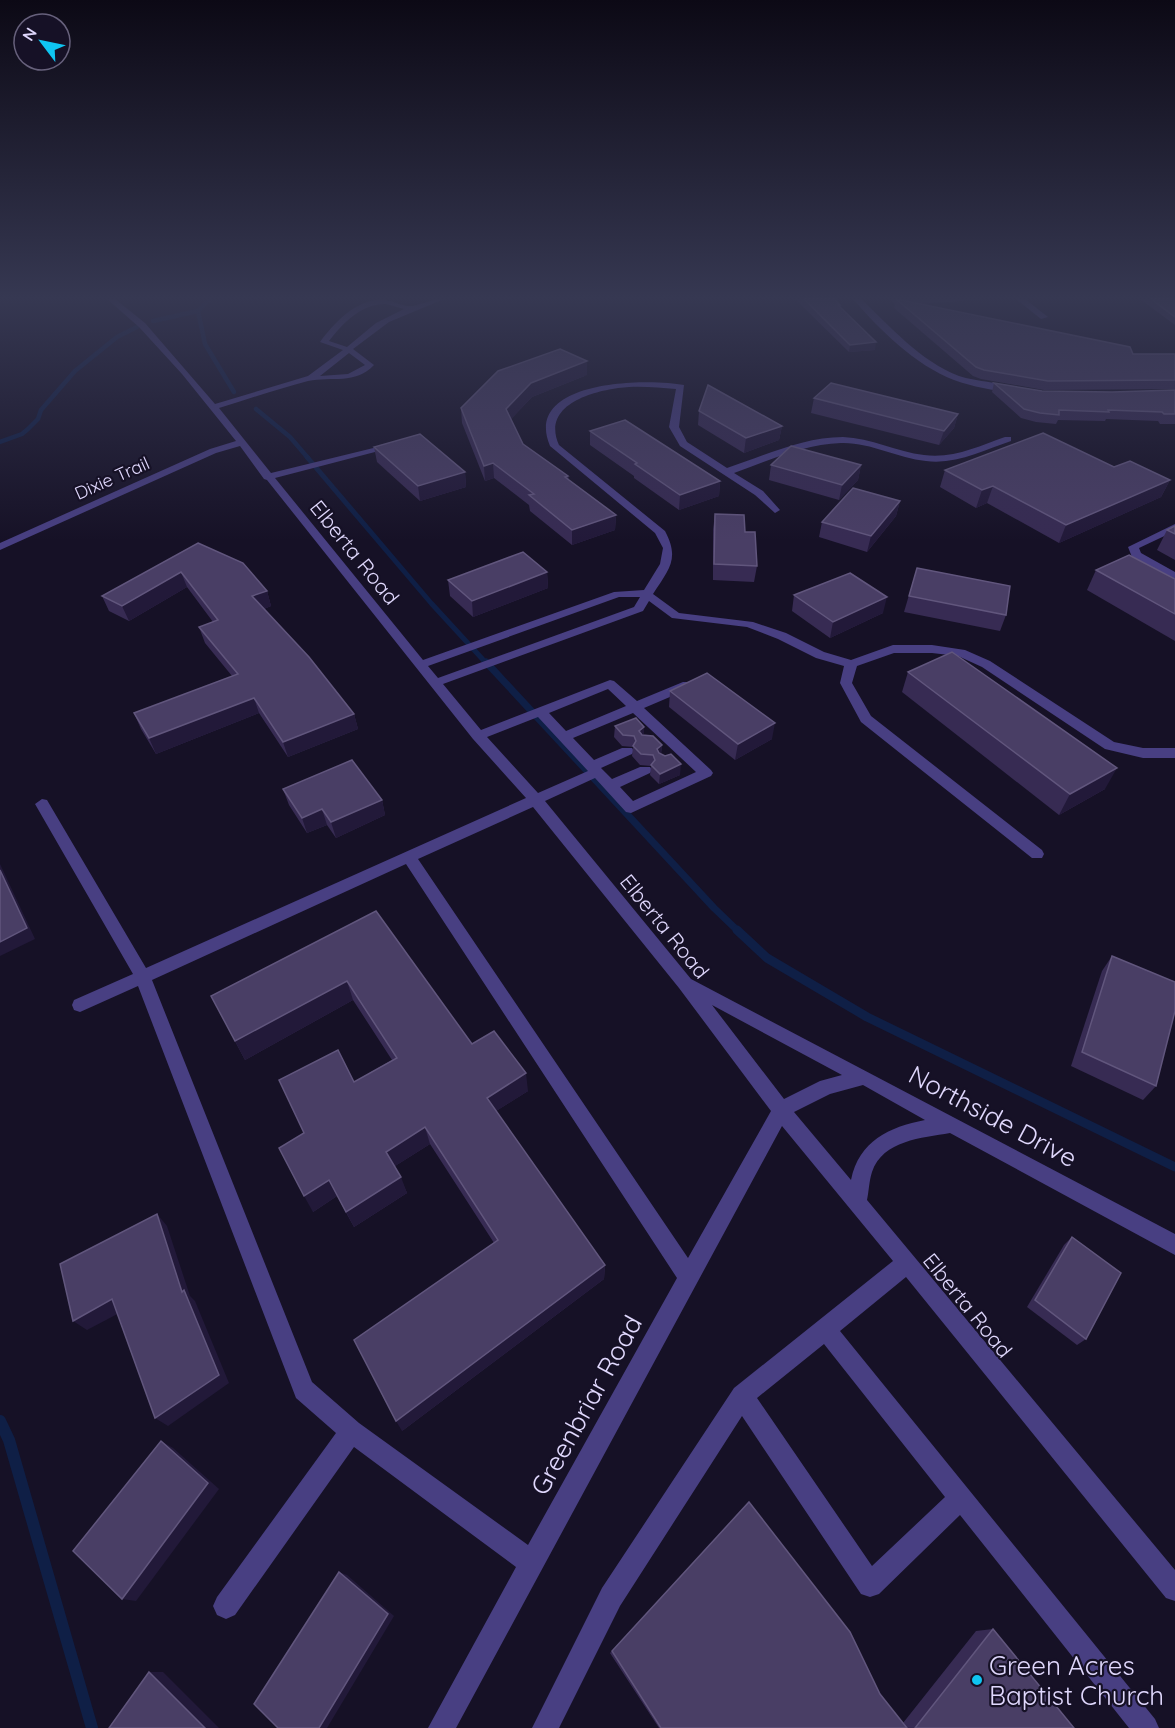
<svg xmlns="http://www.w3.org/2000/svg" width="1175" height="1728" font-family="Quicksand,sans-serif">
  <style>
    .lines { fill: none; stroke-linecap: round; stroke-linejoin: round }
    .stream-far4 { stroke: #0f1f46; stroke-width: 4.5 }
    .stream-far3 { stroke: #0f1f46; stroke-width: 5 }
    .stream-far2 { stroke: #0f1f46; stroke-width: 7 }
    .stream-far1 { stroke: #0f1f46; stroke-width: 9 }
    .stream { stroke: #0f1f46; stroke-width: 12 }
    .minor { fill: #483f82; fill-rule: evenodd }
    .wall { fill: #372b53 }
    .shaded-wall { fill: #221939 }
    .building { fill: #493e65; stroke: #61567d; stroke-width: 1.5 }
    .poi-dot { fill: #0fc5f1; stroke: #161126; stroke-width: 2 }
    .labels { text-anchor: middle; dominant-baseline: central; stroke-width: 4.5; stroke-linejoin: round; paint-order: stroke }
    .far-street-label { font-size: 18px; fill: #e0d8fd; stroke: #161126 }
    .street-label { font-size: 21px; fill: #e0d8fd; stroke: #161126 }
    .near-street-label { font-size: 26px; fill: #e0d8fd; stroke: #161126 }
    .near-poi-label { font-size: 26px; fill: #e0d8fd; stroke: #161126; text-anchor: start }
  </style>
  <rect width="100%" height="100%" fill="#161126"/>
  <g class="lines">
    <g class="stream-far4">
      <path d="M198,311L205,344L234,392"/>
      <path d="M153,321L198,311L210,299"/>
      <path d="M256,409L290,437L308,458"/>
      <path d="M0,442L22,434L28,429L38,419L41,410L75,371L117,337L137,327"/>
    </g>
    <path class="stream-far3" d="M307,457L431,603L487,664"/>
    <path class="stream-far2" d="M486,662L714,908L738,931"/>
    <path class="stream-far1" d="M737,930L767,958L867,1017L1175,1167"/>
    <path class="stream" d="M0,1421L9,1440L92,1728"/>
    <g class="minor">
      <path d="M107,299H115L145,323L215,404L308,376L343,350L320,342C334,323 358,297 385,300C393,301 404,307 412,306C423,304 432,299 444,299L389,322L353,349L374,365C355,385 332,376 308,381C278,389 248,399 219,408L271,473L398,442V446L275,478L423,660L614,592L644,590L660,564L663,548L655,533L550,446C522,380 646,378 684,385L679,427L687,442L727,468C764,456 803,437 843,437C871,438 897,452 924,455C953,459 979,446 1005,437H1011V441C984,450 956,465 926,461C897,458 870,442 841,443C804,444 768,461 734,473L763,491L780,510L775,513L755,495L680,446L669,427L676,389C661,388 645,386 629,387C598,389 540,403 559,445L665,531C680,559 669,569 653,594L679,613L753,622L786,633L824,652L851,660L893,645H932L965,650L990,661L1114,742L1143,748H1175V758H1143L1105,749L982,667L958,656L932,653H894L857,666L852,683L871,716L1042,850L1044,854L1042,858H1032L861,722L840,683L844,666L816,658L778,639L747,627L672,618L649,601L643,611L443,684L481,730L610,680L614,681L637,701L683,682H691L693,685L691,688L644,708L711,770L713,773L711,776L631,813L626,812L595,778L545,801L691,979L1175,1234V1255L950,1133C922,1138 883,1140 872,1172C869,1181 869,1191 867,1200L1175,1570V1601L1166,1598L906,1277L840,1331L1155,1719L1159,1728H1129L960,1515L879,1594L870,1597L861,1594L742,1416L620,1606L559,1728H532L602,1588L734,1388L893,1261L782,1126L456,1728H428L516,1567L354,1447L235,1615L226,1619L217,1615L213,1606L217,1597L336,1433L296,1398L138,986L80,1012L74,1010L72,1005L74,1000L133,974L35,804L42,799L47,800L146,968L526,798L473,739L267,480L264,479L240,446L216,453L0,550V543L210,449L236,441L182,374L139,327ZM386,304L404,309L376,323L347,347L329,341C342,324 362,303 386,304ZM349,353L365,365L348,374L320,376ZM619,597H640L634,607L438,678L428,666ZM608,689L626,706L566,731L549,713ZM633,713L696,772L633,801L620,787L650,773L652,770L650,767H640L612,779L601,768L632,754L634,751L632,748H622L594,760L573,738ZM538,717L588,771L538,793L487,737ZM533,807L679,988L771,1111L688,1258L418,859ZM406,864L677,1278L528,1545L359,1423L312,1382L152,980ZM712,1005L842,1075L820,1081L784,1099ZM863,1085L925,1120C889,1127 859,1141 851,1180L794,1112L830,1094ZM824,1344L945,1497L872,1566L757,1398Z"/>
      <path d="M853,299H861C891,327 920,361 959,376C976,382 1005,382 1017,390L1013,393C993,390 973,387 954,380C915,365 880,330 853,299Z"/>
      <path d="M1016,299H1025L1048,317L1041,319Z"/>
      <path d="M1175,524V531L1139,548L1141,553L1175,572V579L1132,557L1128,547Z"/>
    </g>
  </g>
  <g class="wall">
    <path d="M795,299H834L875,350L849,352Z"/>
    <path d="M889,299H986L920,304L1133,354H1175V389L1044,390L981,379L973,376L894,308L895,304Z"/>
    <path d="M1140,299H1175V325Z"/>
    <path d="M587,375L532,397L511,419L523,444L568,476L569,480L616,515L615,530L572,545L530,511L529,505L494,478L485,481L462,423L461,408Z"/>
    <path d="M994,383L1042,391L1112,392L1175,390V424H1160L1158,421L1106,419L1105,421L1058,420L1056,424L1036,422L1021,418L992,392Z"/>
    <path d="M814,398L958,414L954,428L939,445L811,413Z"/>
    <path d="M699,411L782,426L779,440L744,453L698,425Z"/>
    <path d="M590,431L720,481L719,496L679,510L634,478V476L590,445Z"/>
    <path d="M374,447L465,472L466,487L420,501L377,462Z"/>
    <path d="M771,465H861L858,480L839,500L769,480Z"/>
    <path d="M1114,467L1170,480L1161,497L1059,543L987,503L976,508L940,487L945,470Z"/>
    <path d="M900,501L896,516L867,552L819,537L822,522Z"/>
    <path d="M715,514L745,532L757,566L754,582L713,580V529Z"/>
    <path d="M1175,526V560L1157,550L1167,530Z"/>
    <path d="M198,543L267,591L271,606L264,609L354,714L358,729L288,757L259,713L156,754L141,729L134,713L232,676L205,643L199,627L213,622L187,587L129,621L109,611L102,596Z"/>
    <path d="M917,568L1006,615L1000,631L904,612Z"/>
    <path d="M1096,570L1175,579V641L1087,590Z"/>
    <path d="M547,572L548,588L473,617L450,596L448,580Z"/>
    <path d="M794,595L883,613L830,638L792,611Z"/>
    <path d="M908,672L1105,789L1059,815L902,692Z"/>
    <path d="M670,691L772,739L735,760L669,707Z"/>
    <path d="M615,726L644,727V736L662,745L661,754L680,775L659,784L650,775L651,766L640,765L632,756L633,747L622,746L614,737Z"/>
    <path d="M283,789L382,800L385,815L336,838L327,825L307,833L289,805Z"/>
    <path d="M376,911L472,1044L528,1091L496,1111L605,1265L604,1279L402,1431L494,1243L430,1144L395,1166L407,1193L354,1227L337,1196L313,1212L304,1133L354,1082L392,1060L353,1000L245,1060L211,996Z"/>
    <path d="M1112,956L1156,1086L1143,1100L1071,1066L1102,971Z"/>
    <path d="M1072,1237L1086,1339L1077,1345L1027,1307L1064,1245Z"/>
    <path d="M993,1629L1074,1728H659L610,1653L612,1651L880,1694L903,1723L976,1631Z"/>
  </g>
  <g class="shaded-wall">
    <path d="M876,342L875,350L849,352L850,345Z"/>
    <path d="M587,361V375L532,397L507,423L506,409L531,383Z"/>
    <path d="M958,414L954,428L939,445L944,431Z"/>
    <path d="M782,426L779,440L744,453L746,438Z"/>
    <path d="M493,463L494,478L485,481L484,466Z"/>
    <path d="M861,465L858,480L839,500L842,485Z"/>
    <path d="M465,472L466,487L420,501L418,486Z"/>
    <path d="M1170,480L1161,497L1059,543L1066,525Z"/>
    <path d="M720,481L719,496L679,510L680,495Z"/>
    <path d="M993,486L987,503L976,508L982,490Z"/>
    <path d="M900,501L896,516L867,552L871,536Z"/>
    <path d="M616,515L615,530L572,545V530Z"/>
    <path d="M181,572L187,587L129,621L122,606Z"/>
    <path d="M547,572L548,588L473,617L472,601Z"/>
    <path d="M267,591L271,606L257,612L252,596Z"/>
    <path d="M887,597L883,613L830,638L833,622Z"/>
    <path d="M254,698L259,713L156,754L149,738Z"/>
    <path d="M354,714L358,729L288,757L283,742Z"/>
    <path d="M775,723L772,739L735,760L738,744Z"/>
    <path d="M644,727V738L639,742V731Z"/>
    <path d="M662,745L661,755L656,760L657,749Z"/>
    <path d="M681,764L680,775L659,784L660,774Z"/>
    <path d="M1117,768L1105,789L1059,815L1070,794Z"/>
    <path d="M382,800L385,815L336,838L331,822Z"/>
    <path d="M322,809L327,825L307,833L302,818Z"/>
    <path d="M0,864L35,939L0,956Z"/>
    <path d="M347,981L353,1000L245,1060L235,1041Z"/>
    <path d="M526,1073L528,1091L490,1115L487,1098Z"/>
    <path d="M425,1127L430,1144L392,1168L386,1152Z"/>
    <path d="M401,1177L407,1193L354,1227L346,1212Z"/>
    <path d="M329,1180L337,1196L313,1212L304,1196Z"/>
    <path d="M157,1214L167,1226L190,1296L195,1301L229,1383L168,1426L155,1418L182,1292Z"/>
    <path d="M605,1265L604,1279L402,1431L396,1421Z"/>
    <path d="M112,1299L125,1310L87,1330L73,1321Z"/>
    <path d="M161,1441L173,1448L219,1489L136,1601L122,1599Z"/>
    <path d="M339,1572L347,1575L394,1616L327,1728H319Z"/>
    <path d="M149,1672H163L219,1728H205Z"/>
  </g>
  <g class="building">
    <path d="M804,299H834L840,305H838L876,342L850,345Z"/>
    <path d="M896,299L1130,347L1133,354H1175V380L1048,381L984,370L976,367Z"/>
    <path d="M1151,299H1175V317Z"/>
    <path d="M560,349L587,361L531,383L506,409L523,444L568,476L565,477L616,515L572,530L529,495L534,494L493,463L484,466L461,408L498,371Z"/>
    <path d="M831,383L958,414L944,431L814,398Z"/>
    <path d="M994,383L1042,391L1112,392L1175,390V414H1164L1162,412L1108,410L1109,412L1059,410V415L1040,413L1024,409Z"/>
    <path d="M708,385L782,426L746,438L699,411Z"/>
    <path d="M625,420L720,481L680,495L635,464L637,463L590,431Z"/>
    <path d="M1043,433L1114,467L1130,461L1170,480L1066,525L993,486L982,490L945,470Z"/>
    <path d="M420,434L465,472L418,486L374,447Z"/>
    <path d="M791,446L861,465L842,485L771,465Z"/>
    <path d="M853,488L900,501L871,536L822,522Z"/>
    <path d="M715,514L744,515L745,532H755L757,566L714,564Z"/>
    <path d="M1175,526V534L1167,530Z"/>
    <path d="M198,543L243,563L267,591L252,596L309,657L354,714L283,742L254,698L149,738L134,713L238,674L199,627L218,620L181,572L122,606L102,596Z"/>
    <path d="M523,552L547,572L472,601L448,580Z"/>
    <path d="M1129,555L1175,579V614L1096,570Z"/>
    <path d="M917,568L1010,586L1006,615L909,596Z"/>
    <path d="M850,573L887,597L833,622L794,595Z"/>
    <path d="M952,652L1117,768L1070,794L908,672Z"/>
    <path d="M707,673L775,723L738,744L670,691Z"/>
    <path d="M636,718L644,727L639,731L642,735L653,736L662,745L657,749L659,753L665,756L671,754L681,764L660,774L651,765L655,760L653,755L641,754L633,746L636,741L634,736L623,735L615,726Z"/>
    <path d="M352,760L382,800L331,822L322,809L302,818L283,789Z"/>
    <path d="M0,870L27,928L0,942Z"/>
    <path d="M376,911L472,1044L494,1031L526,1073L487,1098L605,1265L396,1421L354,1340L498,1240L425,1127L386,1152L401,1177L346,1212L329,1180L304,1196L279,1148L304,1133L279,1080L338,1050L354,1082L397,1058L347,981L235,1041L211,996Z"/>
    <path d="M1112,956L1175,982V1011L1156,1086L1082,1052Z"/>
    <path d="M157,1214L182,1292L184,1290L219,1375L155,1418L112,1299L73,1321L60,1264Z"/>
    <path d="M1072,1237L1121,1273L1086,1339L1035,1300Z"/>
    <path d="M161,1441L208,1483L122,1599L73,1551Z"/>
    <path d="M749,1502L850,1632L880,1694L907,1728H661L612,1651Z"/>
    <path d="M339,1572L388,1614L319,1728H278L254,1704Z"/>
    <path d="M993,1629L1074,1728H915Z"/>
    <path d="M149,1672L205,1728H109Z"/>
  </g>
  <linearGradient id="sky" x2="0" y2="1"><stop stop-color="#0c0915"/><stop offset="0.55" stop-color="#363852"/><stop offset="1" stop-color="#363852" stop-opacity="0"/></linearGradient>
  <rect width="1175" height="541" fill="url(#sky)"/>
  <circle class="poi-dot" cx="977" cy="1680" r="6"/>
  <g class="labels">
    <g class="far-street-label">
      <text transform="translate(112 478) rotate(-24)">Dixie Trail</text>
    </g>
    <g class="street-label">
      <text transform="translate(355 552) rotate(51)">Elberta Road</text>
      <text transform="translate(665 926) rotate(51)">Elberta Road</text>
      <text transform="translate(968 1305) rotate(51)">Elberta Road</text>
    </g>
    <g class="near-street-label">
      <text transform="translate(993 1116) rotate(28)">Northside Drive</text>
      <text transform="translate(586 1405) rotate(-61)">Greenbriar Road</text>
    </g>
    <g class="near-poi-label">
      <text x="989" y="1665">Green Acres<tspan x="989" dy="30">Baptist Church</tspan></text>
    </g>
  </g>
  <g transform="translate(42 42) rotate(302)"><circle r="28" fill="#161126" stroke="#67617c" stroke-width="1.5"/>
  <path d="M0-4.5L10 22L0 15L-10 22Z" fill="#0fc5f1"/>
  <text y="-9" font-size="16" font-weight="bold" text-anchor="middle" fill="#e0d8fd">N</text>
  </g>
</svg>
